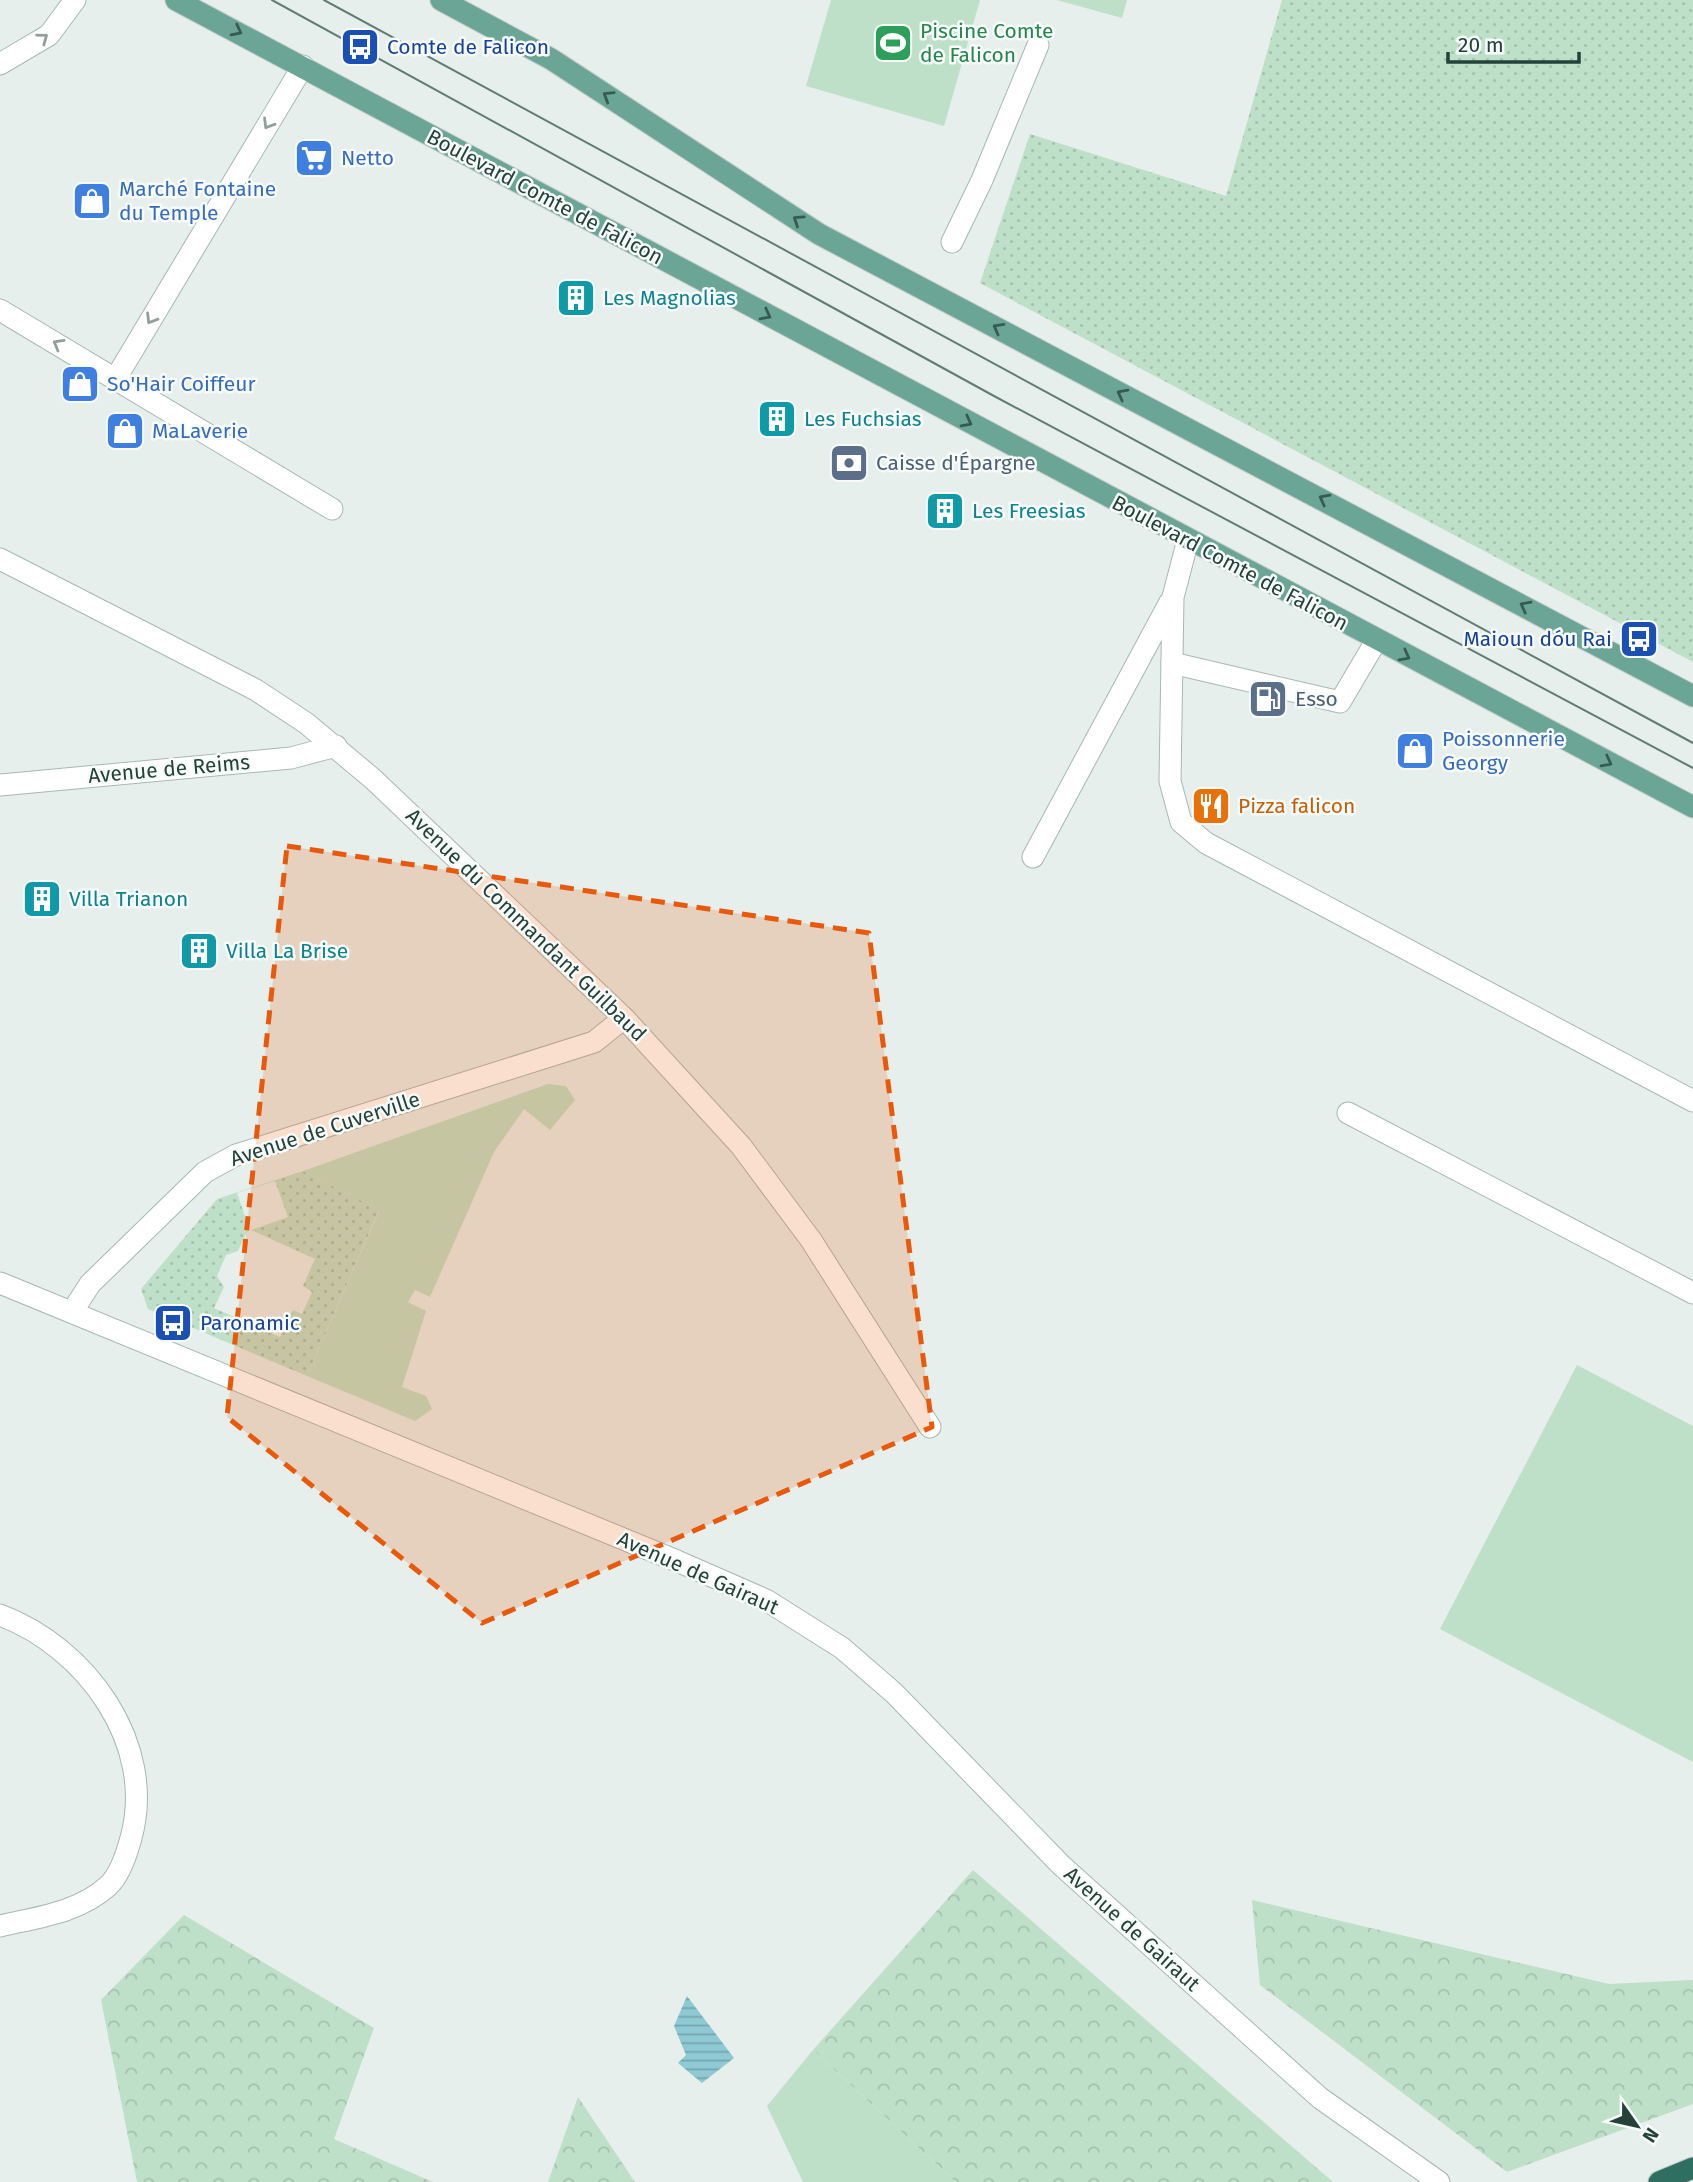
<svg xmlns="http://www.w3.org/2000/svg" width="1693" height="2182" font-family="'Fira Sans',sans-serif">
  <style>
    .grass { fill: #bfe0c8 }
    .forest { fill: url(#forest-crowns) }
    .park { fill: url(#park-dots); fill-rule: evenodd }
    .water { fill: url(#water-rules) }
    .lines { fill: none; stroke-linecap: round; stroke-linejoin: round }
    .service-casing { stroke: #a8b8b2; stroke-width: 23 }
    .minor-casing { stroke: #a8b8b2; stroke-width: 23 }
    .tertiary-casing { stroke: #a8b8b2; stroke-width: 23 }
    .secondary-casing { stroke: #a4bbb3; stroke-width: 23 }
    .primary-casing { stroke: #c2cac8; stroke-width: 23 }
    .motorway-casing { stroke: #c2cac8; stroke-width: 23 }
    .service { stroke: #fff; stroke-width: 21 }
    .minor { stroke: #fff; stroke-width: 21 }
    .tertiary { stroke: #fff; stroke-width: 21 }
    .secondary { stroke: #fff; stroke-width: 21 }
    .primary { stroke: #6aa596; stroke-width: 21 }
    .motorway { stroke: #2f6f62; stroke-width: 21 }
    .tram { stroke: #5f7d75; stroke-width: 2 }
    .oneway { stroke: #365b51 }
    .oneway2 { stroke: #92a09c }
    .marked { fill: #e8590c; fill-opacity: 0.2; stroke: #e8590c; stroke-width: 5; stroke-dasharray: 14 9; stroke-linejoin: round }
    .labels { text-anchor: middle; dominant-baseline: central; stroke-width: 5; stroke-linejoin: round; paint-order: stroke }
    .leisure-label { font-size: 21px; fill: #27864d; stroke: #f7fbf9; text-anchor: start }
    .transit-label { font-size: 21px; fill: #164399; stroke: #f7fbf9; text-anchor: start }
    .shop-label { font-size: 21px; fill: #366cbe; stroke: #f7fbf9; text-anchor: start }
    .street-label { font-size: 21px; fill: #24423a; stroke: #f7fbf9 }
    .culture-label { font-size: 21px; fill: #0d838f; stroke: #f7fbf9; text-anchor: start }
    .service-label { font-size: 21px; fill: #4e5e75; stroke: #f7fbf9; text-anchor: start }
    .food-label { font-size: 21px; fill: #c56008; stroke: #f7fbf9; text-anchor: start }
  </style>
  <defs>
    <pattern id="forest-crowns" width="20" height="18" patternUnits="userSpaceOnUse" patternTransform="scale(1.75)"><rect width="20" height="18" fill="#bfe0c8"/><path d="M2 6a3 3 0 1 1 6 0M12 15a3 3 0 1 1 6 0" fill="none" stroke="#a4c1ad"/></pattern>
    <pattern id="park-dots" width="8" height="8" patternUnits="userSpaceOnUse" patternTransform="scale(1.75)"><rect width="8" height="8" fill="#bfe0c8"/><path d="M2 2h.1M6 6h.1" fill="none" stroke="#a4c1ad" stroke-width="1.8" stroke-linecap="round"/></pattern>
    <pattern id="water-rules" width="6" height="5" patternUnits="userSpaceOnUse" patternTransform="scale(1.75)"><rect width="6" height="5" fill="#8ec9d4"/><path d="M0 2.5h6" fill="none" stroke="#74a5ad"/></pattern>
  </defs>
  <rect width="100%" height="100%" fill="#e6efeb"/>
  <g class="grass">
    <path d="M831,0H980L944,126L806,86Z"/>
    <path d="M1057,0H1127L1122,18Z"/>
    <path d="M548,1084L566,1086L575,1100L550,1130L524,1109L494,1152L430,1297L415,1290L408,1302L426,1311L402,1387L426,1396L432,1409L415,1421L307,1376L379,1211L303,1171Z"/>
    <path d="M1577,1365L1693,1426V1762L1440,1629Z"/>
    <path d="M813,2050L956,2182H803L767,2106Z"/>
  </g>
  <g class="forest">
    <path d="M973,1870L1333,2182H956L813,2050Z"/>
    <path d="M1252,1900L1609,1984L1693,1980V2104L1507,2172L1260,1985Z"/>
    <path d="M184,1915L374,2028L334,2139L433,2182H137L101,2000Z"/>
    <path d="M578,2097L635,2182H548Z"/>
  </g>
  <g class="park">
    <path d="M1282,0H1693V662L980,283L1030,134L1226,196Z"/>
    <path d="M303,1171L379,1210L307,1376L148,1309L141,1289L217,1199ZM275,1181L288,1217L251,1230L315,1259L303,1286L312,1292L302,1314L293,1310L280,1337L214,1308L224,1287L217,1276L226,1255L238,1251L249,1228L237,1193Z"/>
  </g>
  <path class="water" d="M687,1996L734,2058L702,2083L678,2063L686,2055L674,2026Z"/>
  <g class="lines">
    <g class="service-casing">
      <g id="service">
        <path d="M952,242L982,180L1038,45"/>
        <path d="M1188,540L1173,597L1170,781L1181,822L1206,843L1693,1101"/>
        <path d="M1172,663L1340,702L1376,641"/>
        <path d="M1033,857L1170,602"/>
        <path d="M1348,1113L1693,1293"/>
      </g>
    </g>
    <g class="minor-casing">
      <g id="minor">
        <path d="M0,310L332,509"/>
        <path d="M116,378L303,66"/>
        <path d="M0,559L256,690L306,723L373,779L624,1018L741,1146L811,1240L930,1427"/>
        <path d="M0,785L291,758L336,746"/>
        <path d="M72,1312L90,1284L205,1172L236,1155L594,1042L624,1018"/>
        <path d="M0,1615C86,1647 157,1744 131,1838C127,1853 120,1875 108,1886C78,1913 38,1917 0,1926"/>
      </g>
    </g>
    <g class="tertiary-casing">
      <path id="tertiary" d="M0,1283L677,1561L766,1600L842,1648L894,1693L1061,1865L1320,2098L1439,2182"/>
    </g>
    <g class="secondary-casing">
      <path id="secondary" d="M0,64L49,35L75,0"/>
    </g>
    <g class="primary-casing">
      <g id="primary">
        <path d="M176,0L1693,807"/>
        <path d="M441,0L551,59L819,234L1693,696"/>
      </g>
    </g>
    <g class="motorway-casing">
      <path id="motorway" d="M1659,2182L1693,2168"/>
    </g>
    <use href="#service" class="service"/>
    <use href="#minor" class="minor"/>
    <use href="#tertiary" class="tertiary"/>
    <use href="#secondary" class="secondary"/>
    <use href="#primary" class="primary"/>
    <use href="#motorway" class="motorway"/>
    <g class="tram">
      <path d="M272,0L994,396L1693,768"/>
      <path d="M324,0L1693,743"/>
    </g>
  </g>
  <defs><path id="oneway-chevron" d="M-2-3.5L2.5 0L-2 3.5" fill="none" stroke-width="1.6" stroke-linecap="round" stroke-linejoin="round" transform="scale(1.75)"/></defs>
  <g class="oneway">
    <use href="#oneway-chevron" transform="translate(237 31) rotate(27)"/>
    <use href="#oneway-chevron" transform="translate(608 96) rotate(-148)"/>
    <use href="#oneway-chevron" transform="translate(798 220) rotate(-146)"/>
    <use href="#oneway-chevron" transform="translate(766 315) rotate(28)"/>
    <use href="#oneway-chevron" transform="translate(998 328) rotate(-151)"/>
    <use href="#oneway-chevron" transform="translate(1122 394) rotate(-152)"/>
    <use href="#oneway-chevron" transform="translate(967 422) rotate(28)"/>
    <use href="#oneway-chevron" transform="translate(1324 499) rotate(-152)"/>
    <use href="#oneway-chevron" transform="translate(1525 606) rotate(-152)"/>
    <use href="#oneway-chevron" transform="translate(1405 656) rotate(28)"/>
    <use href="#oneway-chevron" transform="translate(1607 762) rotate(28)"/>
  </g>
  <g class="oneway2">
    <use href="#oneway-chevron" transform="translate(43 38) rotate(-36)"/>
    <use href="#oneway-chevron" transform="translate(268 124) rotate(121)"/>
    <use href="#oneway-chevron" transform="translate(151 319) rotate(121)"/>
    <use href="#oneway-chevron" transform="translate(58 344) rotate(-150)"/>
  </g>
  <path class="marked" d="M287,846L869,933L932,1427L482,1623L227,1417Z"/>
  <defs>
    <g id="stadium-square" transform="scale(2.0125)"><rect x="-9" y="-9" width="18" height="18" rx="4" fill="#2e9e5b" stroke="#f7fbf9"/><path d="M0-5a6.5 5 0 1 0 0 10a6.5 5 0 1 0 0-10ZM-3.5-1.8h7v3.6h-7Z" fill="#fff"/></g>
    <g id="bus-square" transform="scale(2.0125)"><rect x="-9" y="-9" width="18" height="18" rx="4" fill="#1a4fb4" stroke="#f7fbf9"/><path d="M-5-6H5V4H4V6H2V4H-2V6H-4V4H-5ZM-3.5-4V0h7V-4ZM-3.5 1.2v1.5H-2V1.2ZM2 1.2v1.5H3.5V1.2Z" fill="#fff"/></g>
    <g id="supermarket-square" transform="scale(2.0125)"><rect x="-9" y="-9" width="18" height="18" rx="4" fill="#3f7fe0" stroke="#f7fbf9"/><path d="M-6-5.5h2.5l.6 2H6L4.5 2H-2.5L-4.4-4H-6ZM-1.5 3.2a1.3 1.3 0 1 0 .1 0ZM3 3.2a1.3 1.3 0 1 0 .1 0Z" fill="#fff"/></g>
    <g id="shop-square" transform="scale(2.0125)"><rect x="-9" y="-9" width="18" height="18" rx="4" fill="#3f7fe0" stroke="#f7fbf9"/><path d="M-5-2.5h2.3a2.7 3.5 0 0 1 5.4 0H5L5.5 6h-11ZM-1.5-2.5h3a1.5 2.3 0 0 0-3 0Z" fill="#fff"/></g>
    <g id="building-square" transform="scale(2.0125)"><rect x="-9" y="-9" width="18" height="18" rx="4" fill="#0f9aa8" stroke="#f7fbf9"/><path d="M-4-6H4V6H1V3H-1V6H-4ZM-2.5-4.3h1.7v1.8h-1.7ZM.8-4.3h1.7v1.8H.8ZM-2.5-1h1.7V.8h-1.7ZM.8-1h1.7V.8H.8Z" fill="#fff"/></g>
    <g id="bank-square" transform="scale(2.0125)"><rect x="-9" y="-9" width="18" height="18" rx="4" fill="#5c6f8a" stroke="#f7fbf9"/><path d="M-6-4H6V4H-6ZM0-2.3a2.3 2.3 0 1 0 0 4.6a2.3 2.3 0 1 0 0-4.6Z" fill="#fff"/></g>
    <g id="fuel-square" transform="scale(2.0125)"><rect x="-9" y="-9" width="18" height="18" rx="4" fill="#5c6f8a" stroke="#f7fbf9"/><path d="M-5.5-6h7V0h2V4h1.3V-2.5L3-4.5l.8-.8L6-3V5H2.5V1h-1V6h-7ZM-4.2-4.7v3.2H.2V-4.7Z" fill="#fff"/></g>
    <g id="restaurant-square" transform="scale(2.0125)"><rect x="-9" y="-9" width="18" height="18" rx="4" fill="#e8710a" stroke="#f7fbf9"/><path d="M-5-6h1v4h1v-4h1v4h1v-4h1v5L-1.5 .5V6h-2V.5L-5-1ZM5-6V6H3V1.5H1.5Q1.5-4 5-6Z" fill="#fff"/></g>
  </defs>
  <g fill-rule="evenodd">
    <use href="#stadium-square" x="893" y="43"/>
    <use href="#bus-square" x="360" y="47"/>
    <use href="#supermarket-square" x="314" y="158"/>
    <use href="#shop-square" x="92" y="201"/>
    <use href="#building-square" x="576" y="298"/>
    <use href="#shop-square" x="80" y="384"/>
    <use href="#building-square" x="777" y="419"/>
    <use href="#shop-square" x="125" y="431"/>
    <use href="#bank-square" x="849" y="463"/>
    <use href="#building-square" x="945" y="511"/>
    <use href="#bus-square" x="1639" y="639"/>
    <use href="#fuel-square" x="1268" y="699"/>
    <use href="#shop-square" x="1415" y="751"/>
    <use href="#restaurant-square" x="1211" y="806"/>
    <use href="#building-square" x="42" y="899"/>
    <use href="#building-square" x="199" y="951"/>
    <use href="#bus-square" x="173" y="1323"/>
  </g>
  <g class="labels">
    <g class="leisure-label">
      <text x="920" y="31">Piscine Comte<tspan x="920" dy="24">de Falicon</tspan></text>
    </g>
    <g class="transit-label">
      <text x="387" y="47">Comte de Falicon</text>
      <text x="1612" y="639" text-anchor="end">Maioun dóu Rai</text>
      <text x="200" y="1323">Paronamic</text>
    </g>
    <g class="shop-label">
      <text x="341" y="158">Netto</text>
      <text x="119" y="189">Marché Fontaine<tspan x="119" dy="24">du Temple</tspan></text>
      <text x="107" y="384">So'Hair Coiffeur</text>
      <text x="152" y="431">MaLaverie</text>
      <text x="1442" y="739">Poissonnerie<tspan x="1442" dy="24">Georgy</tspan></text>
    </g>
    <g class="street-label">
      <text transform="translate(545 197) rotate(28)">Boulevard Comte de Falicon</text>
      <text transform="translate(1230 563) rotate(28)">Boulevard Comte de Falicon</text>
      <text transform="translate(169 769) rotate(-5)">Avenue de Reims</text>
      <text transform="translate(526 925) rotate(44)">Avenue du Commandant Guilbaud</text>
      <text transform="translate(325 1129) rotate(-18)">Avenue de Cuverville</text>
      <text transform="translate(698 1573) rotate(24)">Avenue de Gairaut</text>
      <text transform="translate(1132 1929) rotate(42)">Avenue de Gairaut</text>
    </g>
    <g class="culture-label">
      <text x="603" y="298">Les Magnolias</text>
      <text x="804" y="419">Les Fuchsias</text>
      <text x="972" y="511">Les Freesias</text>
      <text x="69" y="899">Villa Trianon</text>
      <text x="226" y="951">Villa La Brise</text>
    </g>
    <g class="service-label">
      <text x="876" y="463">Caisse d'Épargne</text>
      <text x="1295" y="699">Esso</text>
    </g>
    <g class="food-label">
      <text x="1238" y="806">Pizza falicon</text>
    </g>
  </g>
  <g transform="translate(1637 2126) rotate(124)" stroke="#f7fbf9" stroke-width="5" paint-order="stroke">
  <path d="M0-5L12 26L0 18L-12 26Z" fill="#24423a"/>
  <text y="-10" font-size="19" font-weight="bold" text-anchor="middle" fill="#24423a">N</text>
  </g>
  <path d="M1448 52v10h131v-10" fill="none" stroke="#24423a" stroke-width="3.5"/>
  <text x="1458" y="52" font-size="21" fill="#24423a" stroke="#f7fbf9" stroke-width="5" paint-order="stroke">20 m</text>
</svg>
